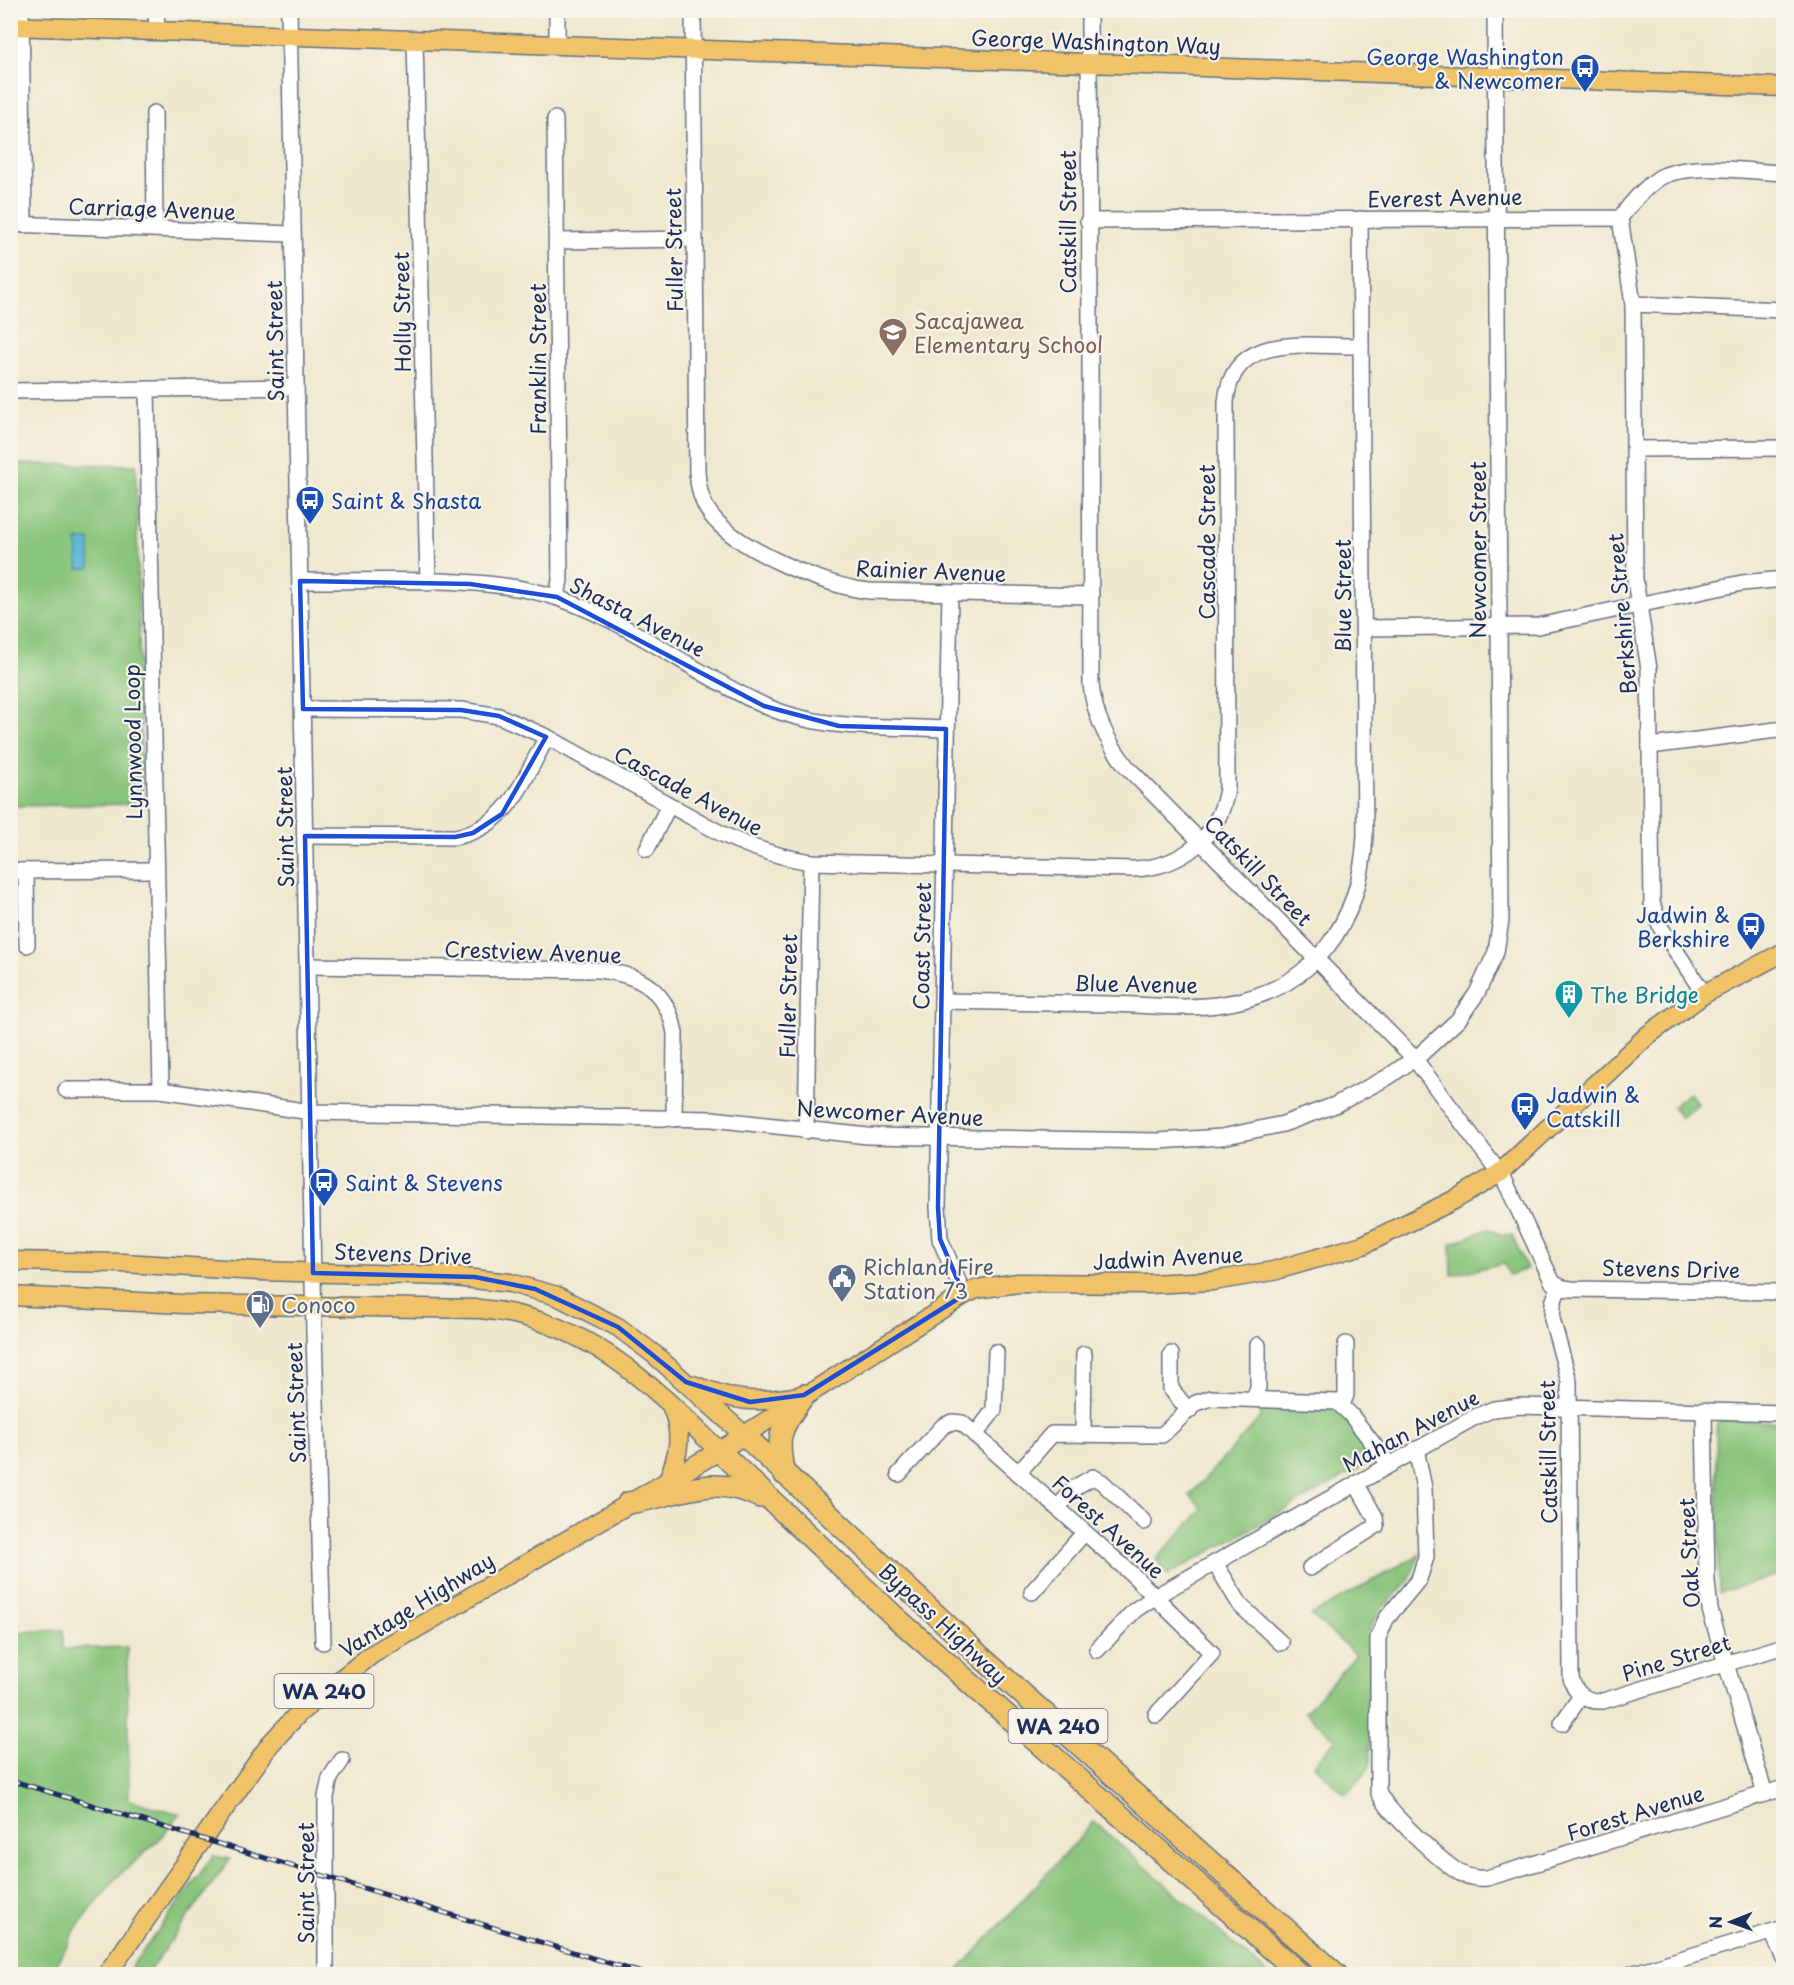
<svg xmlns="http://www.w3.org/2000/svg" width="1794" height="1985" font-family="'Playpen Sans',sans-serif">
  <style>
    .green { fill: #8ac57b; stroke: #527a6c; stroke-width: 1.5 }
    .water { fill: #59b6d7; stroke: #3a729a; stroke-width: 1.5 }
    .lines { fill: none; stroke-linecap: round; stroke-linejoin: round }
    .minor-casing { stroke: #657085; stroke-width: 18 }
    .major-casing { stroke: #657085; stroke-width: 21 }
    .highway-casing { stroke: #657085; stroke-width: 24 }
    .minor { stroke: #fff; stroke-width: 15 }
    .major { stroke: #f0c369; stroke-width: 18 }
    .highway { stroke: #f0c369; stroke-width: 21 }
    .rail-casing { stroke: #1b2f5e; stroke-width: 5 }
    .rail { stroke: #f7f3e8; stroke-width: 3; stroke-dasharray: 9; stroke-linecap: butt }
    .marked { fill: none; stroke: #1d4ed8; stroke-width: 4.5; stroke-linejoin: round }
    .labels { text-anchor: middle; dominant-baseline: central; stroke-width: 4.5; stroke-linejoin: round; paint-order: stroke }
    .shield { fill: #f7f3e8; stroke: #5d6a87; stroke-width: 1.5 }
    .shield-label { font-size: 20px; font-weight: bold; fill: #1b2f5e }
    .street-label { font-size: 21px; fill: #1b2f5e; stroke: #f7f3e8 }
    .transit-label { font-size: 21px; fill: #164399; stroke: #f7f3e8; text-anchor: start }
    .education-label { font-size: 21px; fill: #785e54; stroke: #f7f3e8; text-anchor: start }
    .culture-label { font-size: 21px; fill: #0d838f; stroke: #f7f3e8; text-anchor: start }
    .service-label { font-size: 21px; fill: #4e5e75; stroke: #f7f3e8; text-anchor: start }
  </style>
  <rect width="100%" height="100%" fill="#f7f3e8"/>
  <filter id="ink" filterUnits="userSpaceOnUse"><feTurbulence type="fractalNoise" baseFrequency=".0167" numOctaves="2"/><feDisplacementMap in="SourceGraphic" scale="12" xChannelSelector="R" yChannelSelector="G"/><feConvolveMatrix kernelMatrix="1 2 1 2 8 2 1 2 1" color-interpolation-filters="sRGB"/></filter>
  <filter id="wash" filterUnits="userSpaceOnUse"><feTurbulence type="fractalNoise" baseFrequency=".008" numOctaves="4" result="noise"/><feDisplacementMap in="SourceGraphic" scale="24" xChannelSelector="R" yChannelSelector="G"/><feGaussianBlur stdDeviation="1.35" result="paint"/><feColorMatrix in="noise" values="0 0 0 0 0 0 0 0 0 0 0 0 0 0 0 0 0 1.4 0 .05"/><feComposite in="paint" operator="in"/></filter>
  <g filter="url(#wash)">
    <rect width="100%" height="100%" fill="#efe8ce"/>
    <g class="green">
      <path d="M10,464L136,465L142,804L11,806Z"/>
      <path d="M1689,1093L1698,1104L1681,1118L1672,1107Z"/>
      <path d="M1488,1229L1502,1235H1512L1527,1269L1509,1275L1504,1263L1452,1275L1451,1244Z"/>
      <path d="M1261,1406L1338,1408L1374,1460L1168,1575L1156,1559L1203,1509L1190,1495L1262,1416L1258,1410Z"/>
      <path d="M1724,1420L1783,1422L1784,1573L1719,1593L1716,1429L1718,1421Z"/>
      <path d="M1420,1554L1408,1582L1382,1608L1370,1628V1767L1346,1795L1314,1765L1336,1739L1305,1712L1356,1655L1311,1615Z"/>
      <path d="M63,1630V1649L127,1647L129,1800L180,1814L158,1841L115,1879L75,1930L52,1974H11V1632Z"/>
      <path d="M1094,1822L1268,1974H955Z"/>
      <path d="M213,1856L230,1859L147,1974H126Z"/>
    </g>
    <path class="water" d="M90,540V568L78,569L77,541Z"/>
  </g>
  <g filter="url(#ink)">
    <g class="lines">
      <g class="minor-casing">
        <g id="minor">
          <path d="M21,10L24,225"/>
          <path d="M156,10L157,30"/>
          <path d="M289,10L314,1332L323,1642"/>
          <path d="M693,10L697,472C698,488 701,502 711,515C737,549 826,587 869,591L1091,596"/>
          <path d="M1089,10L1091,684C1094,716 1107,742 1127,767L1414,1058L1504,1179L1553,1283L1563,1288L1572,1289L1784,1292"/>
          <path d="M415,40L428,583"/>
          <path d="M557,44V10"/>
          <path d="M154,113L155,229"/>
          <path d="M555,119L560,580L557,597"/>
          <path d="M1620,218L1633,304L1635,580L1649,669L1652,903L1661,928L1704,994"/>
          <path d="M1088,221L1620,218C1631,203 1644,188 1659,178C1688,161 1750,172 1784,173"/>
          <path d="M10,224L292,234"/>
          <path d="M558,241L694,239"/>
          <path d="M1633,304L1784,310"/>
          <path d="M147,390L161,1090"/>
          <path d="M10,391L296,387"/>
          <path d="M1634,449L1784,448"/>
          <path d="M300,581C375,582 488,574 558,598C631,622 693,673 763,705C822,732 883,725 946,729"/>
          <path d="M950,593L938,1207L940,1239L964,1295"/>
          <path d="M1364,628L1538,626L1742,583L1784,579"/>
          <path d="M303,709L461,710L499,716L547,737L722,834C751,848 779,857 811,862L1134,869C1182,867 1219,837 1227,789L1226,402C1232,330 1308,347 1361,346"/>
          <path d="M1650,746L1784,729"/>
          <path d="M305,836L455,837C510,826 522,781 547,737"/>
          <path d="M647,849L669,805"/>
          <path d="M10,871L155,870"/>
          <path d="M26,871L27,945"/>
          <path d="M308,966L598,970C639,974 667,989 675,1033L674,1119"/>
          <path d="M942,1001C998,1002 1054,1003 1110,1004C1147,1005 1187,1010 1224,1004C1314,990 1361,923 1365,835L1360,219"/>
          <path d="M66,1090H161L311,1112L712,1119L868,1136L1158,1141L1222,1137L1283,1124L1335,1105L1388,1077L1421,1054L1458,1020L1477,993L1496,952L1501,920L1495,10"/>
          <path d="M806,1131L811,862"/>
          <path d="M1559,1287L1553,1303L1552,1319L1569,1381L1571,1678C1575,1695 1587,1702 1603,1701L1784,1646"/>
          <path d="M1171,1354V1389L1189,1411"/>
          <path d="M1254,1399L1258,1387V1345"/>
          <path d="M1342,1405L1346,1395V1344"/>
          <path d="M1704,1410L1707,1581L1710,1610L1765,1794"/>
          <path d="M1083,1433L1084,1354"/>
          <path d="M975,1435L994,1410L996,1352"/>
          <path d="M1416,1449L1424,1488L1426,1557L1419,1579L1386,1619L1378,1638V1790C1382,1808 1443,1863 1460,1873C1468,1877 1477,1879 1487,1878L1784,1788"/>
          <path d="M1018,1473L1052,1434L1162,1435L1196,1403L1211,1398L1337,1402L1350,1414L1389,1464"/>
          <path d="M899,1474L943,1426L952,1422L962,1423L1134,1576L1212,1653L1156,1715"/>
          <path d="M1057,1508L1077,1486L1093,1477L1102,1482L1144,1522"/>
          <path d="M1215,1563L1241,1606L1281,1643"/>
          <path d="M1310,1568L1376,1526L1375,1517L1356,1483"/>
          <path d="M1032,1592L1084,1533"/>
          <path d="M1097,1650L1135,1610L1156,1596L1477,1416L1494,1409L1520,1406L1784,1413"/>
          <path d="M1562,1723L1581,1696"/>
          <path d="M1772,1932L1784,1958"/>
          <path d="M326,1974V1797L330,1778L342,1760"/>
          <path d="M1631,1974L1784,1928"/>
        </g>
      </g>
      <g class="major-casing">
        <g id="major">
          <path d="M10,26L1784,87"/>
          <path d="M10,1261L123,1263L258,1271L446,1276L510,1283L557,1296L618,1327L655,1355L744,1435"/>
          <path d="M10,1296L184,1304L480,1309C584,1318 648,1381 719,1451"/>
          <path d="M693,1385C736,1401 752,1404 798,1396"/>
          <path d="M668,1480C679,1454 683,1434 672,1408"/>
          <path d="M107,1974L271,1743L299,1713L371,1655L719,1451L964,1295L976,1289L1018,1283L1148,1284L1213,1281L1273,1271L1363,1245L1454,1200L1500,1173L1648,1035L1704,994L1784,952"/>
        </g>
      </g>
      <g class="highway-casing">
        <g id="highway">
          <path d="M744,1435L980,1656L1336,1974"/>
          <path d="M719,1451L893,1615L1300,1974"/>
          <path d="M784,1474C775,1434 781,1429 804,1395"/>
          <path d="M628,1503C680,1496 709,1472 760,1497"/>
        </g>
      </g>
      <use href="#minor" class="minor"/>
      <use href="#major" class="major"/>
      <use href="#highway" class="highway"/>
      <g class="rail-casing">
        <path id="rail" d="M10,1780L645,1974"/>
      </g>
      <use href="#rail" class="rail"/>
    </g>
  </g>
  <path class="marked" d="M300,581L470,584L557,597L764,706L839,726L946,729L938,1207L940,1239L964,1295L804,1395L750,1402L686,1382L618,1327L535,1289L475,1277L313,1273L305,836L455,837L473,833L502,814L546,737L499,716L461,710L303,709Z"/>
  <defs>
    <g id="bus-pin" transform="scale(1.5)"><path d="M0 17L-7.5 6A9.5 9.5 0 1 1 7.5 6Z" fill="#1a4fb4" stroke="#f7f3e8"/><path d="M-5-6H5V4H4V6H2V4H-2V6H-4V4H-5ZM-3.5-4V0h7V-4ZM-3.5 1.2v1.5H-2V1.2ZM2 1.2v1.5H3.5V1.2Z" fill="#fff"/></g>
    <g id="school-pin" transform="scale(1.5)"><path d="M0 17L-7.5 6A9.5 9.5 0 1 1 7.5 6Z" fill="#8d6e63" stroke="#f7f3e8"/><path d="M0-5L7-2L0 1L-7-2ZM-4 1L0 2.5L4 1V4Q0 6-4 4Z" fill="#fff"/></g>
    <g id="building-pin" transform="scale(1.5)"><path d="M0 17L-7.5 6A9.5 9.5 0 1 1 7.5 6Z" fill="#0f9aa8" stroke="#f7f3e8"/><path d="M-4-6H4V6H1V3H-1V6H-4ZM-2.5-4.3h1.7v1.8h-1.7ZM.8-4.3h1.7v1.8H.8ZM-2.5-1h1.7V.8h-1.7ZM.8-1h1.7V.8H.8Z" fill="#fff"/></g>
    <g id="civic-pin" transform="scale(1.5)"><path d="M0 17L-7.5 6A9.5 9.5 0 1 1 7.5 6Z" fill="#5c6f8a" stroke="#f7f3e8"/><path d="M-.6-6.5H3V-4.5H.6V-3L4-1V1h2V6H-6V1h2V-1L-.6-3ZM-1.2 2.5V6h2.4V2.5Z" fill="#fff"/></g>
    <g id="fuel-pin" transform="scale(1.5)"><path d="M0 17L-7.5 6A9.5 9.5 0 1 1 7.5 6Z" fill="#5c6f8a" stroke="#f7f3e8"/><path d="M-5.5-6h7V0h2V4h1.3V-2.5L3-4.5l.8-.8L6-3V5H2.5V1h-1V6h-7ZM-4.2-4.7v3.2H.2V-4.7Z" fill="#fff"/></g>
  </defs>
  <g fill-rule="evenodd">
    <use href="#bus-pin" x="1585" y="68"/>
    <use href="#school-pin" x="893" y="332"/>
    <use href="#bus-pin" x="310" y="500"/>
    <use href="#bus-pin" x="1751" y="926"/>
    <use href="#building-pin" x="1569" y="994"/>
    <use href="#bus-pin" x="1525" y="1106"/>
    <use href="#bus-pin" x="324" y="1182"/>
    <use href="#civic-pin" x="842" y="1278"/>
    <use href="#fuel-pin" x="260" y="1304"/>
  </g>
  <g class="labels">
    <g class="shield">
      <rect x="274.5" y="1674" width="99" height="34" rx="4.5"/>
      <rect x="1008.5" y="1709" width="99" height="34" rx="4.5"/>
    </g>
    <g class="shield-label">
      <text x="324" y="1691">WA 240</text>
      <text x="1058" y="1726">WA 240</text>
    </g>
    <g class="street-label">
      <text transform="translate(1096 41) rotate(2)">George Washington Way</text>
      <text transform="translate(1445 197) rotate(-1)">Everest Avenue</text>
      <text transform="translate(152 208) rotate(2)">Carriage Avenue</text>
      <text transform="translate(1067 222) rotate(-90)">Catskill Street</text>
      <text transform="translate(673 250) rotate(-91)">Fuller Street</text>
      <text transform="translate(401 312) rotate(-91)">Holly Street</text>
      <text transform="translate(274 341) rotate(-91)">Saint Street</text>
      <text transform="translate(537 359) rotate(-90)">Franklin Street</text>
      <text transform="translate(1206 542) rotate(-90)">Cascade Street</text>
      <text transform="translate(1477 550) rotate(-90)">Newcomer Street</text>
      <text transform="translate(931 570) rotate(2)">Rainier Avenue</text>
      <text transform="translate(1342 596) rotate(-90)">Blue Street</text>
      <text transform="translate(1621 614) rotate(-95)">Berkshire Street</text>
      <text transform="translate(638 616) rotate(27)">Shasta Avenue</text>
      <text transform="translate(132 742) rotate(-91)">Lynnwood Loop</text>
      <text transform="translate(689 790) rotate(28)">Cascade Avenue</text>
      <text transform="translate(284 827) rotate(-91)">Saint Street</text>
      <text transform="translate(1259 870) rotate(46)">Catskill Street</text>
      <text transform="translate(921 946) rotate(-89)">Coast Street</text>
      <text transform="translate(533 951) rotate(2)">Crestview Avenue</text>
      <text transform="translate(1136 983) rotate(1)">Blue Avenue</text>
      <text transform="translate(787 996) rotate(-89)">Fuller Street</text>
      <text transform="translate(890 1112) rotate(3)">Newcomer Avenue</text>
      <text transform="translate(403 1253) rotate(2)">Stevens Drive</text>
      <text transform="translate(1168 1257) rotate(-3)">Jadwin Avenue</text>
      <text transform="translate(1671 1268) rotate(1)">Stevens Drive</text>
      <text transform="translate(295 1403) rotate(-92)">Saint Street</text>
      <text transform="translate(1410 1430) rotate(-28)">Mahan Avenue</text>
      <text transform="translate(1547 1452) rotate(-91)">Catskill Street</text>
      <text transform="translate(1109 1526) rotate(42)">Forest Avenue</text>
      <text transform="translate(1688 1553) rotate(-93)">Oak Street</text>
      <text transform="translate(416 1604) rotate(-32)">Vantage Highway</text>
      <text transform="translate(944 1623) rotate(43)">Bypass Highway</text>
      <text transform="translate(1676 1657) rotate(-17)">Pine Street</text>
      <text transform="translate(1635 1812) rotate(-17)">Forest Avenue</text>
      <text transform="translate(305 1883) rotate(-90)">Saint Street</text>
    </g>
    <g class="transit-label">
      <text x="1564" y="56" text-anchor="end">George Washington<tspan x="1564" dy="24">&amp; Newcomer</tspan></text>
      <text x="331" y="500">Saint &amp; Shasta</text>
      <text x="1730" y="914" text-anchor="end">Jadwin &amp;<tspan x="1730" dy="24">Berkshire</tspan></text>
      <text x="1546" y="1094">Jadwin &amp;<tspan x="1546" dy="24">Catskill</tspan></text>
      <text x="345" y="1182">Saint &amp; Stevens</text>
    </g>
    <g class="education-label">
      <text x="914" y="320">Sacajawea<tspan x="914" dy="24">Elementary School</tspan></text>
    </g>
    <g class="culture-label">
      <text x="1590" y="994">The Bridge</text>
    </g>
    <g class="service-label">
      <text x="863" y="1266">Richland Fire<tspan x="863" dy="24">Station 73</tspan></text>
      <text x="281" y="1304">Conoco</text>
    </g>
  </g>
  <rect width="1794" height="1985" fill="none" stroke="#f7f3e8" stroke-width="36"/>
  <g transform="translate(1731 1922) rotate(269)" stroke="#f7f3e8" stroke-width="4.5" paint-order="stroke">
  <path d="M0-4.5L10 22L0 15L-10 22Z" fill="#1b2f5e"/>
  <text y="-9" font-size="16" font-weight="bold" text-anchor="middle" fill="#1b2f5e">N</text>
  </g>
</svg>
